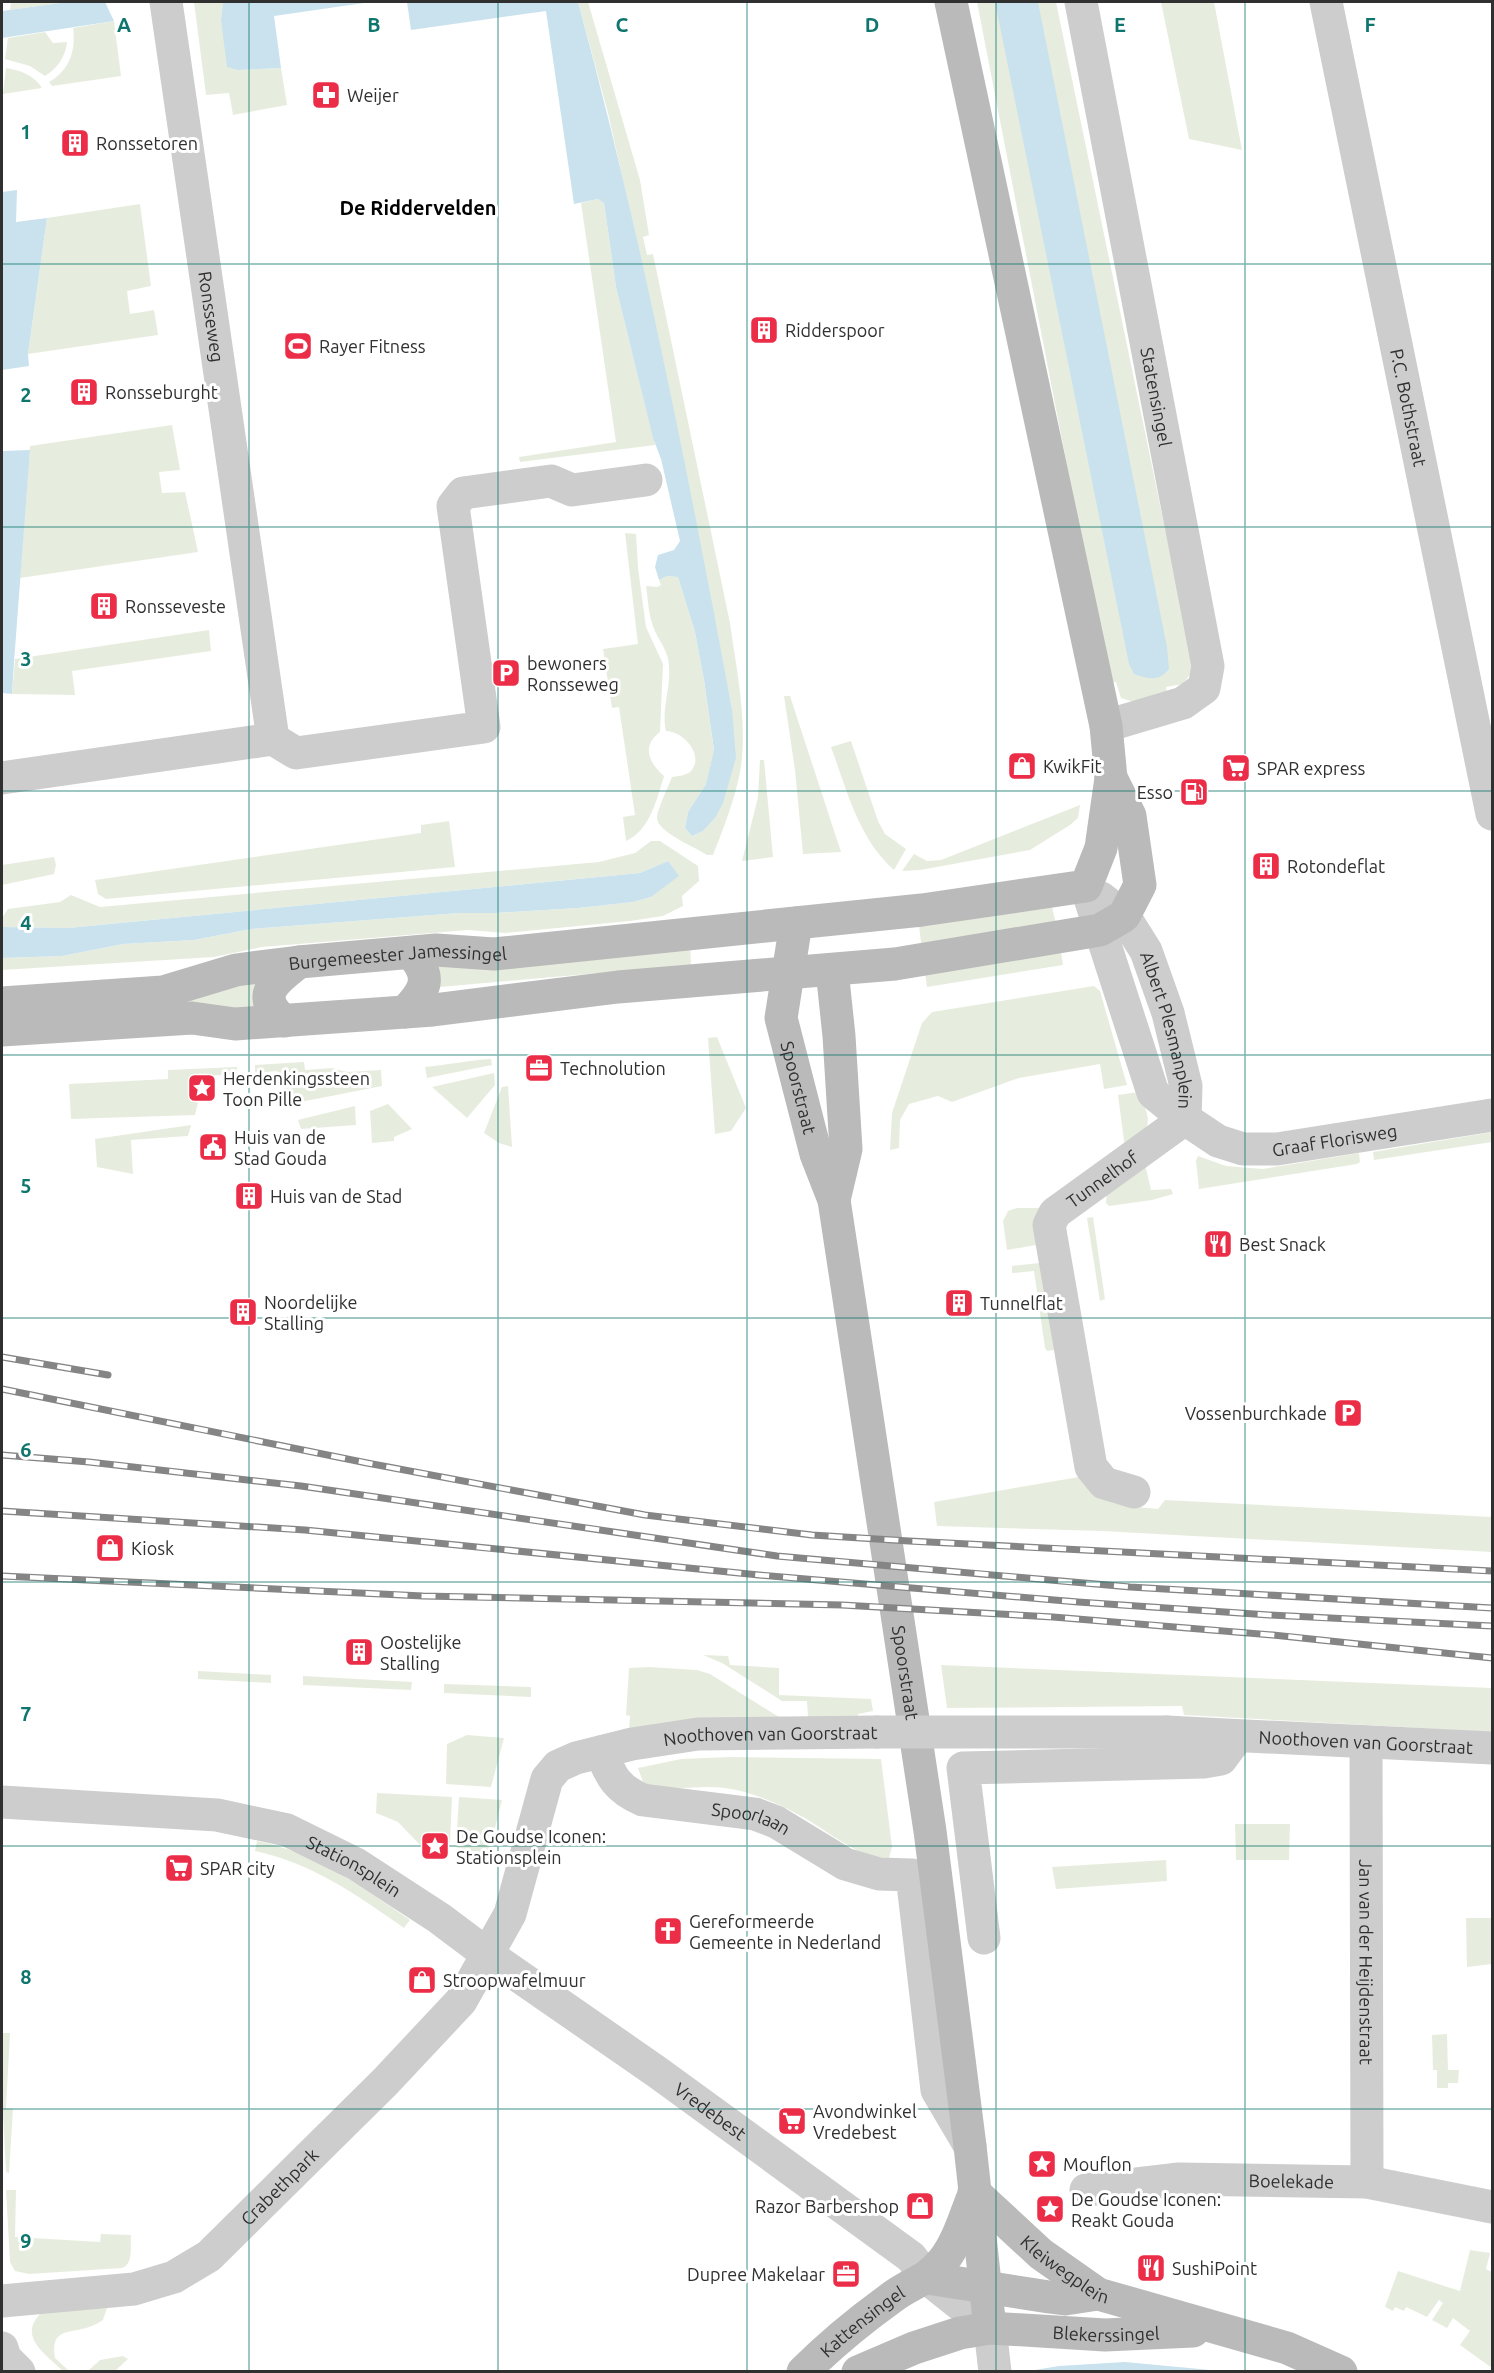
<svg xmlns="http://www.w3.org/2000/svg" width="1494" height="2373" font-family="Ubuntu,sans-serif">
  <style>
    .green { fill: #e7edde }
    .water { fill: #c9e2ee }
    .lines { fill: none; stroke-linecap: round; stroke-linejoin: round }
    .minor { stroke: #cdcdcd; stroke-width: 33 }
    .tertiary { stroke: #cdcdcd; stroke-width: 33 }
    .secondary { stroke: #bababa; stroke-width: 33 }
    .rail-casing { stroke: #858585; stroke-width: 7 }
    .rail { stroke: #fff; stroke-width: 4.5; stroke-dasharray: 14; stroke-linecap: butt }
    .minor-bridge { stroke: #cdcdcd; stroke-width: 33 }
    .grid { fill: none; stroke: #0f766e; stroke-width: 1.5; stroke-opacity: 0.55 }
    .labels { text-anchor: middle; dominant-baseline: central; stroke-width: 6; stroke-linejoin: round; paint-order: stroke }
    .poi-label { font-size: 18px; fill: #303030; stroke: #fff; text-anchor: start }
    .street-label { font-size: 18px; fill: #303030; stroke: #fff }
    .neighbourhood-label { font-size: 20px; font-weight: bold; fill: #000; stroke: #fff }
    .grid-label { font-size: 20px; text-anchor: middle; font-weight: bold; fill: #0f766e; stroke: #fff; stroke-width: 6; stroke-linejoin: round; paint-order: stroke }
  </style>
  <rect width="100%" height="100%" fill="#fff"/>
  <g class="green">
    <path d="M11,2H67L10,10Z"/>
    <path d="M194,2H223L221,20L238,70L281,68L287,105L233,115L229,93L206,95Z"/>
    <path d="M578,2H588L640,180L649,235L643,237L647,255L653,254L730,623C736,667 746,713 742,757C740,786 724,828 713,855H707C695,847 655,831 657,817C658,808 668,787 672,777C677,776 685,776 690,772C706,756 683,731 666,731C661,709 671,689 669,666C669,650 656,638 652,623C648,611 648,598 646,586L657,587L661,585L659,580L667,576L678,577L695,632L704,680L714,751L706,784L688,812L685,828L692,836L703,831L715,818L732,709L666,373L608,113Z"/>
    <path d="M977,2H1056L1194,669L1183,684L1166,687L1168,696L1137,703L1121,698L1116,682H1109Z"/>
    <path d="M1161,2H1194L1195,3L1214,2L1242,150L1189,139Z"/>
    <path d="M114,21L121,76L52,86L49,82C70,70 76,50 73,28Z"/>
    <path d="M45,32L53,43L67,42C66,56 57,69 45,76L30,66L5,59L8,38Z"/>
    <path d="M6,68C20,70 34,75 42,88L3,94Z"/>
    <path d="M598,199L604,203L616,287L655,445L520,462L519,457L616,442L581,203Z"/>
    <path d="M140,204L151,286L127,291L130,314L154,310L158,335L28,354L47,218Z"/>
    <path d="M172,425L180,470L159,472L162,493L185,492L198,552L20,578L30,446Z"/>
    <path d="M625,533L636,534L638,568L646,627L663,664L660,732C641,746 649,763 664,776C657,799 650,830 626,841L623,817L635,815L619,707L612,708L603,649L638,644Z"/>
    <path d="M209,630L211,651L72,671L75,695L12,694L15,659Z"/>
    <path d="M784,696H790L841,852L803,854L795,770Z"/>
    <path d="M851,741L878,821L885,834L906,849L894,870C858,838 847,790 831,747Z"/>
    <path d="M760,760H764L773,857L742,861L758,797Z"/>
    <path d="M1080,805L1078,818L1070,825L1030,850L920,870L902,871L914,854L927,861L941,860Z"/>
    <path d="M449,821L455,867L106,899L98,894L95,880L421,833V825Z"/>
    <path d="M651,841H660L698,866L699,881L682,896L683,906L663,916L630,921L505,933L468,930L262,947L214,957L2,970V958L62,956L123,944L194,940L251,929L459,913H496L578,908L633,902L651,897L668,861L640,873L68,928L2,927V918L8,909L60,902L71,895L100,907L599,862L635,853Z"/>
    <path d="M54,857L56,865L54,874L2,885V865Z"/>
    <path d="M1052,907L1057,928L922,950L919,926Z"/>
    <path d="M690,942L691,965L440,987V973L436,955Z"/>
    <path d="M1060,945L1063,965L927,987L924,965Z"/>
    <path d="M271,974L267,1014L2,1010Z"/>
    <path d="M1094,986L1100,991L1127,1085L1104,1089L1100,1064L1019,1078L952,1102L938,1096L909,1104L900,1120L899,1148L890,1150L892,1113L922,1023L932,1012Z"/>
    <path d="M717,1037L746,1108L731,1131L715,1134L708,1038Z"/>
    <path d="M491,1059L492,1065L427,1078L425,1067C448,1065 469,1060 491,1059Z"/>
    <path d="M304,1062L305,1070L332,1068L347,1072L381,1070L382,1086L290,1104L277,1071L255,1073V1065Z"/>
    <path d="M237,1067V1074L204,1076L195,1115L71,1119L69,1084L168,1079V1070Z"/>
    <path d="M494,1073L495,1085L467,1118L432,1087Z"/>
    <path d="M508,1086L512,1147L499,1143L484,1133L502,1087Z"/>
    <path d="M1138,1092C1152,1121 1154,1128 1125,1148L1118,1095Z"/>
    <path d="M388,1104L412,1129L394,1137V1141L372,1143L370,1111Z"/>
    <path d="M355,1106L356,1125L301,1129L298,1120Z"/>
    <path d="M191,1125L188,1136L131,1140L133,1174L97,1167L95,1139Z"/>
    <path d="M1492,1132V1142L1374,1160L1373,1152Z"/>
    <path d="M1359,1153L1360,1162L1357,1164L1199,1189L1196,1161L1198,1156L1226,1166L1263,1169Z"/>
    <path d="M1145,1164L1151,1190L1171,1189L1173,1194L1152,1200L1109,1206L1106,1203L1107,1192Z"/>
    <path d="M1017,1208H1041L1036,1245L1007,1250L1003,1221L1008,1211Z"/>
    <path d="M1093,1217L1105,1299L1100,1301L1087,1218Z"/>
    <path d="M1040,1263L1055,1347L1054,1350L1047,1351L1045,1348L1034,1271L1012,1273V1266Z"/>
    <path d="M1079,1477C1104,1508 1121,1505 1158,1509L1165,1500L1492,1517V1552L1102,1531L937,1526L934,1502Z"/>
    <path d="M703,1655L728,1656L730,1665L779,1668V1695L871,1699L873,1711L858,1714V1717H808L807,1701H782L722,1663Z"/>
    <path d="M941,1665L1492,1688V1732L1184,1715L1182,1706L947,1708Z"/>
    <path d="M649,1667L697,1670L710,1674L779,1717L629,1730L630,1716L626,1715L629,1668Z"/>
    <path d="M198,1671L271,1675V1683L198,1679Z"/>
    <path d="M303,1676L412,1682L411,1690L303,1685Z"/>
    <path d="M444,1684L531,1687V1697L444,1693Z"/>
    <path d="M467,1735L504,1738L491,1787L446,1784L447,1744Z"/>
    <path d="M730,1757L881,1759L892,1847L889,1858C859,1860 825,1828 799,1815C786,1808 771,1801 757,1796C741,1790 724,1787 708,1787C686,1787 665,1791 644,1785L638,1768L681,1759Z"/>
    <path d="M377,1793L452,1797L450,1843L433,1836L422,1847L398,1822L376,1813Z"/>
    <path d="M459,1797L502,1800L487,1860L456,1847Z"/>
    <path d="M1235,1824H1290L1289,1860H1236Z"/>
    <path d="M257,1841C314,1852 363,1887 410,1920L404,1928C357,1895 312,1863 255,1851Z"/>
    <path d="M1166,1860L1167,1881L1056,1889L1052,1867Z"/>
    <path d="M1466,1918H1492V1964L1467,1967Z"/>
    <path d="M2,2033H10L6,2108L13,2109L9,2173L6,2172L2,2096Z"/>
    <path d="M1447,2034L1448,2070H1459L1458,2083H1448V2088H1437V2070H1433L1432,2035Z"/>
    <path d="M6,2190H16L15,2237L100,2242L101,2234L131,2235C130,2246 134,2264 122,2268L29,2274L15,2271L10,2262Z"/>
    <path d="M1470,2250L1490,2253L1486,2269L1492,2272V2368L1460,2345L1470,2331L1453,2318L1447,2328L1432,2320L1443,2303L1439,2300L1427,2317L1406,2307L1404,2311L1395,2307L1393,2311L1385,2307L1398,2271L1460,2291Z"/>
    <path d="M107,2308L103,2320C99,2323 94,2325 89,2327C70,2334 50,2327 55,2358L69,2371H63C46,2354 17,2337 41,2313Z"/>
    <path d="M123,2356L128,2359L115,2371H88L100,2360Z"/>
  </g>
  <g class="water">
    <path d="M67,2H105L114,21L2,38V11Z"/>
    <path d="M223,2H371L274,16L281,68L238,70L227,67L221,20Z"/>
    <path d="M407,2H578C641,234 688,472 732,709L736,758L723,803L715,818L703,831L692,836L685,828L688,812L706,784L714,750L704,680L695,632L678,577L667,576L659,580L655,567L658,555L674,550L680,541L661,459L653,438L616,287L604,203L598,199L574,204L546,11L411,30Z"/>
    <path d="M995,2H1038L1167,647L1169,669C1159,682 1148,679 1134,674L1129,664Z"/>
    <path d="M17,190L16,222L47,218L28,354L29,366L2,370V192Z"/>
    <path d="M30,450L14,662L12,694L2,693V451Z"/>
    <path d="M668,861L679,876L651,897L633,902L578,908L495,913H459L251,929L194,940L123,944L62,956L2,958V927L68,928L640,873Z"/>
    <path d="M1125,2362L1221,2371H1225H1029L1059,2366Z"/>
  </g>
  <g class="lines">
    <g class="minor">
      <path id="s1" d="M166,2L273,739"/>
      <path id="s2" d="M1081,2L1208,666L1204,688L1183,703L1106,726"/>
      <path id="s3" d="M1326,2L1492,814"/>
      <path d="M2,778L273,739L296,753L484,727L453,506L463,493L551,481L572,490L646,480"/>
      <path id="s4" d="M1134,1492L1104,1483L1091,1467L1049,1225L1055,1213L1185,1119"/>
      <path id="s5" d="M1166,1732L1492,1748"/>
      <path id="s6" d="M1366,1742L1367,2182"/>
      <path id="s7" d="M601,1752C611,1777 617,1789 643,1800L755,1814L776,1822L845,1864L879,1874L912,1875L937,2090L970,2146"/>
      <path id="s8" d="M2,1802L217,1815L287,1830L356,1864L439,1918L487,1954L657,2072L911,2257L927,2278L990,2328L995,2372"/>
      <path d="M984,1938L963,1768L1204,1762L1221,1759L1238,1736"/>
      <path id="s9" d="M1086,2190L1179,2179L1367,2182L1492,2207"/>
      <path id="s10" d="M2,2301L134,2289L174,2277L209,2256L385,2082L461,2001L510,1914L547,1779L558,1766L576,1758L632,1744L698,1734L877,1732"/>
      <path d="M2,2348L5,2358L19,2372"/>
    </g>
    <g class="tertiary">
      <path id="s11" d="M1086,886L1153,1093L1185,1119L1218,1141L1243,1149H1277L1492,1115"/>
      <path id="s12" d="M1101,898L1124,916L1146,951L1168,1013L1186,1086L1185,1119"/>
    </g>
    <g class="secondary">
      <path id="s13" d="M796,923L781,1018L816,1154L834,1200L930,1831L970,2146L990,2328"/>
      <path d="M832,970L839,1036L846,1149L834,1200"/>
      <path id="s14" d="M2,1003L163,992L236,970L299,962L436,950L494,954L922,910L1086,886L1101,848L1111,778L1106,726L951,2"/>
      <path d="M405,1012C425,991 433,978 412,954"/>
      <path d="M284,1021C253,995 276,980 299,962"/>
      <path d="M2,1030L192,1018L235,1024L433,1010L618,987L895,964L1100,930L1124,916L1140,885L1130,816L1111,778"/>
      <path id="s15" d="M974,2192L1041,2254L1098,2294L1287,2348L1341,2372"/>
      <path d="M927,2278L1049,2297L1065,2299L1098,2294"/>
      <path id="s16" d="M803,2372C831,2344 859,2321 891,2298C910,2283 926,2282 943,2261C957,2243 964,2220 972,2199"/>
      <path id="s17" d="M858,2372L914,2348L960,2333L990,2328L1105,2335L1193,2331"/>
    </g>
    <g class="rail-casing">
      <g id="rail">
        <path d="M2,1357L108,1375"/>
        <path d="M2,1389L367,1463L645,1515L812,1535L909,1541L1492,1571"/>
        <path d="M2,1455L89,1462L301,1486L777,1556L1130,1587L1492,1608"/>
        <path d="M2,1511L305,1530L759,1575L1078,1602L1269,1615L1492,1626"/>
        <path d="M2,1576L423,1596L842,1605L1053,1617L1273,1635L1492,1658"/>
      </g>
    </g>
    <use href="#rail" class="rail"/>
    <path class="minor-bridge" d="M877,1732H1166"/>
  </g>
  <path class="grid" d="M249,2V2372M498,2V2372M747,2V2372M996,2V2372M1245,2V2372M2,264H1492M2,527H1492M2,791H1492M2,1055H1492M2,1318H1492M2,1582H1492M2,1846H1492M2,2109H1492"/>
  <defs>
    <g id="pharmacy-square" transform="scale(1.5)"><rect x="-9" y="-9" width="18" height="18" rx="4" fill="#ec2d48" stroke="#fff"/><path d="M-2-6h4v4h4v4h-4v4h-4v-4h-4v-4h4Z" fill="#fff"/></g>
    <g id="building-square" transform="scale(1.5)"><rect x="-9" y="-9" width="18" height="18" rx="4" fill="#ec2d48" stroke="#fff"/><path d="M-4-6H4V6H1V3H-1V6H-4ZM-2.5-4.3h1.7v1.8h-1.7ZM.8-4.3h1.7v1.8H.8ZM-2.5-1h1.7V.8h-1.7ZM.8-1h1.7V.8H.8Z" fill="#fff"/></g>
    <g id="stadium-square" transform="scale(1.5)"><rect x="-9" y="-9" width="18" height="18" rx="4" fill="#ec2d48" stroke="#fff"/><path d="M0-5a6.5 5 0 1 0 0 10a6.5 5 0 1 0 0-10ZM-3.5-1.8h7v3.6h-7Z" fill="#fff"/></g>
    <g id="parking-square" transform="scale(1.5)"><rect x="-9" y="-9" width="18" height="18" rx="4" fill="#ec2d48" stroke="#fff"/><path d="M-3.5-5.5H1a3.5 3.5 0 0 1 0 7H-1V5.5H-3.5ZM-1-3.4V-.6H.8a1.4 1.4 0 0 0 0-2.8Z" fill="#fff"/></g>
    <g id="shop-square" transform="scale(1.5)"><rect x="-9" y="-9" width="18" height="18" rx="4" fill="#ec2d48" stroke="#fff"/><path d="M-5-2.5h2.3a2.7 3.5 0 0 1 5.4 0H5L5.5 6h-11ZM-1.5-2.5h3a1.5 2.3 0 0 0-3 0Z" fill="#fff"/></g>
    <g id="supermarket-square" transform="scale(1.5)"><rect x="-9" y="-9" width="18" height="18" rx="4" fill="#ec2d48" stroke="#fff"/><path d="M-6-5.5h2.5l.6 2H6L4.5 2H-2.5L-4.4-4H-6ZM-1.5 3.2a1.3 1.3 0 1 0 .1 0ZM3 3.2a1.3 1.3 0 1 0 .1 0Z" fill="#fff"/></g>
    <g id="fuel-square" transform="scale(1.5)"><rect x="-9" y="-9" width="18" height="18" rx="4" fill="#ec2d48" stroke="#fff"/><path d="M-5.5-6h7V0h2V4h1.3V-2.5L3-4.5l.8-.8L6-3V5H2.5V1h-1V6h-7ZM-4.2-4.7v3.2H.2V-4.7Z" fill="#fff"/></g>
    <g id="office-square" transform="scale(1.5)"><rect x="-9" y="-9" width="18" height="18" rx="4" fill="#ec2d48" stroke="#fff"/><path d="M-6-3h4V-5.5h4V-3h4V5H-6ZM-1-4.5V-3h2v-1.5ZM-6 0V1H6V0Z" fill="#fff"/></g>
    <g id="sight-square" transform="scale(1.5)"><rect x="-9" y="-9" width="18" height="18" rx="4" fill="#ec2d48" stroke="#fff"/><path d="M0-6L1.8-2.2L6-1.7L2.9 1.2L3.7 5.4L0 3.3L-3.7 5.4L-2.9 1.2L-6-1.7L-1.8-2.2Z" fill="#fff"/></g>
    <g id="civic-square" transform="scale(1.5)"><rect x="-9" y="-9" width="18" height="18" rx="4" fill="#ec2d48" stroke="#fff"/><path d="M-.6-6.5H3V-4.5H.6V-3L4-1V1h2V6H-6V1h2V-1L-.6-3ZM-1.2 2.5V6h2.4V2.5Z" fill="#fff"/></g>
    <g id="restaurant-square" transform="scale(1.5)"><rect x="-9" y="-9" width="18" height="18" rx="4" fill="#ec2d48" stroke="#fff"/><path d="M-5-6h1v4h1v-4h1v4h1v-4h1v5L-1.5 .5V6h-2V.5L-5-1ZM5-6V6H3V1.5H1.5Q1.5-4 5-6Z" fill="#fff"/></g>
    <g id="church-square" transform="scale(1.5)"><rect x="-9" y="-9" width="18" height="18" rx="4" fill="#ec2d48" stroke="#fff"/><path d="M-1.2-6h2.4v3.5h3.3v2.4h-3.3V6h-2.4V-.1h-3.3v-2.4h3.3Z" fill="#fff"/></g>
  </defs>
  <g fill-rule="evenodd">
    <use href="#pharmacy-square" x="326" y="95"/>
    <use href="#building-square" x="75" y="143"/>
    <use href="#building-square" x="764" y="330"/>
    <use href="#stadium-square" x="298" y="346"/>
    <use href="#building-square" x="84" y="392"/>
    <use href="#building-square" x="104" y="606"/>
    <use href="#parking-square" x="506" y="673"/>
    <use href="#shop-square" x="1022" y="766"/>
    <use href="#supermarket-square" x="1236" y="768"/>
    <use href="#fuel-square" x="1194" y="792"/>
    <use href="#building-square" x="1266" y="866"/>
    <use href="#office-square" x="539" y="1068"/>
    <use href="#sight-square" x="202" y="1088"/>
    <use href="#civic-square" x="213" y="1147"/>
    <use href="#building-square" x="249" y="1196"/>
    <use href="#restaurant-square" x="1218" y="1244"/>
    <use href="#building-square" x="959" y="1303"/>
    <use href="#building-square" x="243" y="1312"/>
    <use href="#parking-square" x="1348" y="1413"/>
    <use href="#shop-square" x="110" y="1548"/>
    <use href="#building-square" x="359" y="1652"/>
    <use href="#sight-square" x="435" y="1846"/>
    <use href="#supermarket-square" x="179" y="1868"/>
    <use href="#church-square" x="668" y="1931"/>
    <use href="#shop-square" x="422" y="1980"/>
    <use href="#supermarket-square" x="792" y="2121"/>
    <use href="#sight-square" x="1042" y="2164"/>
    <use href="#shop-square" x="920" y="2206"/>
    <use href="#sight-square" x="1050" y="2209"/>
    <use href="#restaurant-square" x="1151" y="2268"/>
    <use href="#office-square" x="846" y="2274"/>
  </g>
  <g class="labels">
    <g class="poi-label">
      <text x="347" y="95">Weijer</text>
      <text x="96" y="143">Ronssetoren</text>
      <text x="785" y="330">Ridderspoor</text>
      <text x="319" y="346">Rayer Fitness</text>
      <text x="105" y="392">Ronsseburght</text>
      <text x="125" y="606">Ronsseveste</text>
      <text x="527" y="663">bewoners<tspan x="527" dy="21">Ronsseweg</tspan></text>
      <text x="1043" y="766">KwikFit</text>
      <text x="1257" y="768">SPAR express</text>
      <text x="1173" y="792" text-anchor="end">Esso</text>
      <text x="1287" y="866">Rotondeflat</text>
      <text x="560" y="1068">Technolution</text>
      <text x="223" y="1078">Herdenkingssteen<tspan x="223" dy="21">Toon Pille</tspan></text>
      <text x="234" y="1137">Huis van de<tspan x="234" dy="21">Stad Gouda</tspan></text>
      <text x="270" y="1196">Huis van de Stad</text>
      <text x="1239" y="1244">Best Snack</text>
      <text x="264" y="1302">Noordelijke<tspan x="264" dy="21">Stalling</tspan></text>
      <text x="980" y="1303">Tunnelflat</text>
      <text x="1327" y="1413" text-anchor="end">Vossenburchkade</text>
      <text x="131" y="1548">Kiosk</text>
      <text x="380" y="1642">Oostelijke<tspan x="380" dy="21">Stalling</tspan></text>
      <text x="456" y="1836">De Goudse Iconen:<tspan x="456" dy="21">Stationsplein</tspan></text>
      <text x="200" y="1868">SPAR city</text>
      <text x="689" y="1921">Gereformeerde<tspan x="689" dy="21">Gemeente in Nederland</tspan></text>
      <text x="443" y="1980">Stroopwafelmuur</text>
      <text x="813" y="2111">Avondwinkel<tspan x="813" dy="21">Vredebest</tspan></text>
      <text x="1063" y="2164">Mouflon</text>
      <text x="1071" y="2199">De Goudse Iconen:<tspan x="1071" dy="21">Reakt Gouda</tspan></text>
      <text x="899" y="2206" text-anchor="end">Razor Barbershop</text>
      <text x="1172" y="2268">SushiPoint</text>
      <text x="825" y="2274" text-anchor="end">Dupree Makelaar</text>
    </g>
    <g class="street-label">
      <text stroke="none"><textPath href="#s1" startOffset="318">Ronsseweg</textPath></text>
      <text stroke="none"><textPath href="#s2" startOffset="402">Statensingel</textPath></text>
      <text stroke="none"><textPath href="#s3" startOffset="414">P.C. Bothstraat</textPath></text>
      <text stroke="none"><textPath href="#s14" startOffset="400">Burgemeester Jamessingel</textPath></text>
      <text stroke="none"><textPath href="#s12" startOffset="153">Albert Plesmanplein</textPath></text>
      <text stroke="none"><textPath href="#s13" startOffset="168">Spoorstraat</textPath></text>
      <text stroke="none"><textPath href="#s11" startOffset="417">Graaf Florisweg</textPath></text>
      <text stroke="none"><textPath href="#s4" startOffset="369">Tunnelhof</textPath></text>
      <text stroke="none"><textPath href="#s13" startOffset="764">Spoorstraat</textPath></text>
      <text stroke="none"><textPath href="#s10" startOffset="1047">Noothoven van Goorstraat</textPath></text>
      <text stroke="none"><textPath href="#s5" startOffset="200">Noothoven van Goorstraat</textPath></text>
      <text stroke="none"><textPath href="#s7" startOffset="176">Spoorlaan</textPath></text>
      <text stroke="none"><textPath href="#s8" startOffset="363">Stationsplein</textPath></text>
      <text stroke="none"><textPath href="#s6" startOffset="220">Jan van der Heijdenstraat</textPath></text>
      <text stroke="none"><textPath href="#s8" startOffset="796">Vredebest</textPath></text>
      <text stroke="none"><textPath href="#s9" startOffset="206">Boelekade</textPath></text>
      <text stroke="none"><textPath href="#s10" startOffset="314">Crabethpark</textPath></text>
      <text stroke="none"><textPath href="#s15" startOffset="120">Kleiwegplein</textPath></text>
      <text stroke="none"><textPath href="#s16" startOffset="78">Kattensingel</textPath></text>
      <text stroke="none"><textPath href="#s17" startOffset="256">Blekerssingel</textPath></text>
    </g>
    <g class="neighbourhood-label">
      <text x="418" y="207">De Riddervelden</text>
    </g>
  </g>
  <g class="grid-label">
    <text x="124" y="32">A</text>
    <text x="374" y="32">B</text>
    <text x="622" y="32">C</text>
    <text x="872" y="32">D</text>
    <text x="1120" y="32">E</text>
    <text x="1370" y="32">F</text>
    <text x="26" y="139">1</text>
    <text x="26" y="402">2</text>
    <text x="26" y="666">3</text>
    <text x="26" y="930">4</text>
    <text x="26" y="1193">5</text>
    <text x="26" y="1457">6</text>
    <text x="26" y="1721">7</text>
    <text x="26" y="1984">8</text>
    <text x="26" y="2248">9</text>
  </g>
  <rect width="1494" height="2373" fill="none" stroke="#303030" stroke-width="6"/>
</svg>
